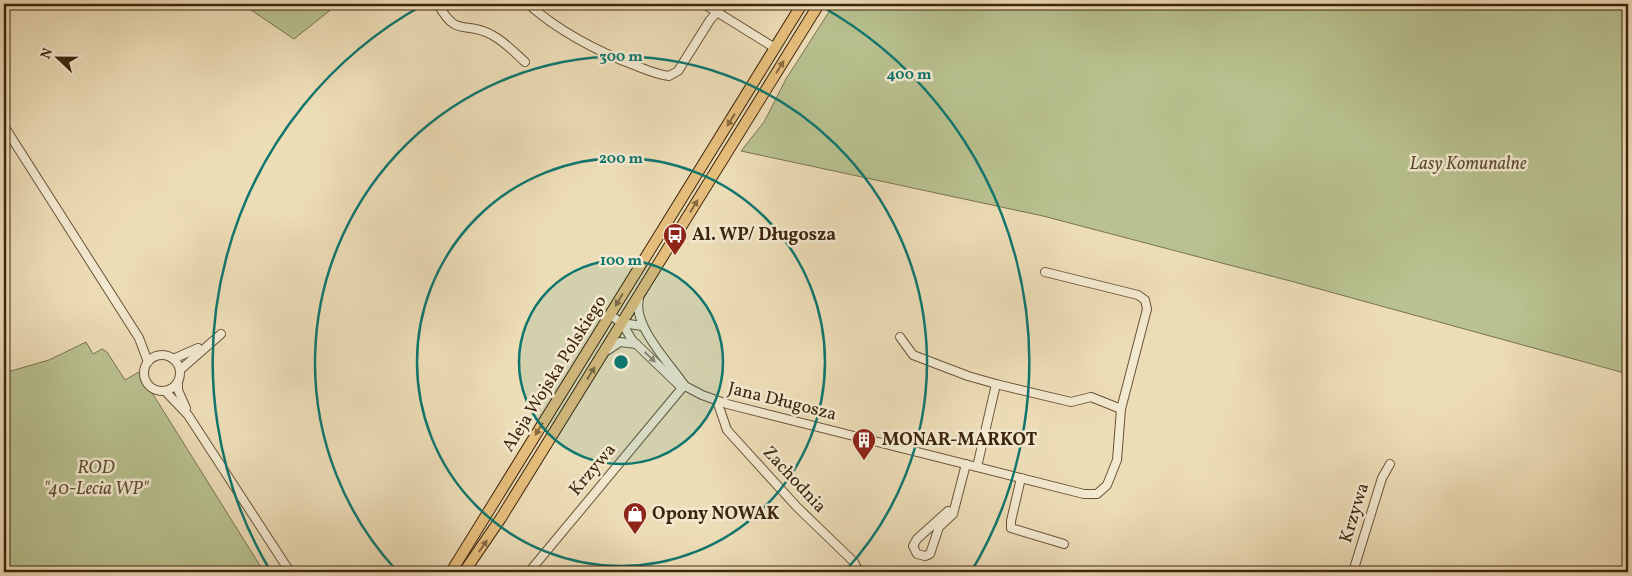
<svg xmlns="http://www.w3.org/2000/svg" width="1632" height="576" font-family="Vollkorn,serif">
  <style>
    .green { fill: #b8c18f; stroke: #7a734e }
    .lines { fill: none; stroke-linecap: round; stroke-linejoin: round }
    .minor-casing { stroke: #695338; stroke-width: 10 }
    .major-casing { stroke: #3d250e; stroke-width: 12 }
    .minor { stroke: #f3e9d0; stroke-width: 8 }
    .major { stroke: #e6be7c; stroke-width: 10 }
    .oneway { fill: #896a3f }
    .oneway2 { fill: #98876f }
    .ring { fill: none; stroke: #0f766e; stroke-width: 2.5 }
    .labels { text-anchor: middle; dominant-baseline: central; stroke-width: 5; stroke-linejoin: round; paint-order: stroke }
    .park-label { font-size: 18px; font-style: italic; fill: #5c4c2e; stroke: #f3e9d0 }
    .poi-label { font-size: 18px; font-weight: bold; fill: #3d250e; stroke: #f3e9d0; text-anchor: start }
    .street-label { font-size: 18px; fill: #3d250e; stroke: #f3e9d0 }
    .centre { fill: #0f766e; stroke: #f3e9d0; stroke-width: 2.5 }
    .ring-label { font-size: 15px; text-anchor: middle; font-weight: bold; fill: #0f766e; stroke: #f3e9d0; stroke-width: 5; stroke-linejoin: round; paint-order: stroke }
  </style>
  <rect width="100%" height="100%" fill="#edddb7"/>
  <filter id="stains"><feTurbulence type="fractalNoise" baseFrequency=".004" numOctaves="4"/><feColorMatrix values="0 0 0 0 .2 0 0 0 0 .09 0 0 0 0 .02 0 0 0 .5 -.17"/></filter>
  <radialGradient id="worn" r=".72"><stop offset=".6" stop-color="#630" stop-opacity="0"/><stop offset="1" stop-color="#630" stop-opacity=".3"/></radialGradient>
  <g class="green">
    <path d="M246,4H338L294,39L248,8Z"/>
    <path d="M834,4H1628V374L1294,282L1043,216L741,151L764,122L786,79Z"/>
    <path d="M86,342L93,354L102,349L107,352L125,380L139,372L264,572H4V373L49,360Z"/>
  </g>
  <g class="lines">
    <g class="minor-casing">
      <g id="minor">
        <path d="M438,4C457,39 465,20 492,35C504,41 515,53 525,62"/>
        <path d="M528,4C560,32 598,52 639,67C649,71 659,75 669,76L678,71L710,20L724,4"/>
        <path d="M704,4L775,48"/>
        <path d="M4,126L139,338L148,362"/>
        <path d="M639,299C632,325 670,364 685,386"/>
        <path d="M610,315L622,323L642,326"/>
        <path d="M622,323L632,340L682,388"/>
        <path d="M900,337L913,355L968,376L996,384L977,467"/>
        <path d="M608,350L620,342L636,344"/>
        <circle cx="162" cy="373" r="18"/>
        <path d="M173,359L198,348"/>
        <path d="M180,370L221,334"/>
        <path d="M178,383V390L186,408"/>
        <path d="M996,384L1071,402L1091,397L1121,409"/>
        <path d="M682,388L685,386L702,395L727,404L1084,494H1097L1107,485L1117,460L1121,409L1147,309L1145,300L1138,295L1045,272"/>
        <path d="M165,391L188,415L290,572"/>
        <path d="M717,401L727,430L797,507L854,562L859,572"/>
        <path d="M1021,478L1011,521V528L1064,544"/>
        <path d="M953,514L948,511L917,539L913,546L917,554L925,556L930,554L939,527L953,514L966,464"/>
        <path d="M529,572L682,388"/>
        <path d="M1353,572L1382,478L1390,464"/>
      </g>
    </g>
    <g class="major-casing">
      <g id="major">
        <path d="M451,572L802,4"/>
        <path d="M464,572L501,518L819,4"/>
      </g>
    </g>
    <use href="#minor" class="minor"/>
    <use href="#major" class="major"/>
  </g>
  <defs><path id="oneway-solid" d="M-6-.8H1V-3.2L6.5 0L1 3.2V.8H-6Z" transform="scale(1.25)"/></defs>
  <g class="oneway">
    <use href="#oneway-solid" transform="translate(780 67) rotate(-58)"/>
    <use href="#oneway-solid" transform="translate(731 120) rotate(122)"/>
    <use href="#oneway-solid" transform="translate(694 206) rotate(-58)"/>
    <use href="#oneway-solid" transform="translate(619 300) rotate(121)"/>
    <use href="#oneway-solid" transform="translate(591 373) rotate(-58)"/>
    <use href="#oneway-solid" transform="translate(539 429) rotate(122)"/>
    <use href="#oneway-solid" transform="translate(483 546) rotate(-55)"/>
  </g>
  <use class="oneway2" href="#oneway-solid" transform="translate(650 357) rotate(44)"/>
  <circle cx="621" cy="362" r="102" fill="#0f766e" fill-opacity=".12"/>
  <g class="ring">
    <circle cx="621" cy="362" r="102"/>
    <circle cx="621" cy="362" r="204"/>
    <path d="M397 571A306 306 0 1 1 845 571"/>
    <path d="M271 572A408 408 0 0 1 423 5M819 5A408 408 0 0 1 971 572"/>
  </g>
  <defs>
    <g id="bus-pin" transform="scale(1.25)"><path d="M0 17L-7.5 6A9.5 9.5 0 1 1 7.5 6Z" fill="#8f2418" stroke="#f3e9d0"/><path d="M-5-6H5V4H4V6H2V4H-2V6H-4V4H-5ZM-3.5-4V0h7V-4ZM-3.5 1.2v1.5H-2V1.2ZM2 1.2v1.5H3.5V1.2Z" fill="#fff"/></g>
    <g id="building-pin" transform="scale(1.25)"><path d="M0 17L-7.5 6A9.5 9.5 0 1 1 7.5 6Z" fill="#8f2418" stroke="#f3e9d0"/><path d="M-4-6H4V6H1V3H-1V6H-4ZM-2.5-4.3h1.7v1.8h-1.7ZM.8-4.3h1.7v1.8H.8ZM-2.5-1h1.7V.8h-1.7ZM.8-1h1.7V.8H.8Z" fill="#fff"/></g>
    <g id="shop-pin" transform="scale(1.25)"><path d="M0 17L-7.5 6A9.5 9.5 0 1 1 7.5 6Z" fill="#8f2418" stroke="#f3e9d0"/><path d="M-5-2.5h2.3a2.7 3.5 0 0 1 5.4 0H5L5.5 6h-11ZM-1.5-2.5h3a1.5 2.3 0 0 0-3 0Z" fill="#fff"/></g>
  </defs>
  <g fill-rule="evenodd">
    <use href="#bus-pin" x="675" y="235"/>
    <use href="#building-pin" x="864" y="440"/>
    <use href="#shop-pin" x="635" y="514"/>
  </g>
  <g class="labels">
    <g class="park-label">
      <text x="1468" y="164">Lasy Komunalne</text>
      <text x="96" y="468">ROD<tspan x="96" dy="21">"40-Lecia WP"</tspan></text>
    </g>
    <g class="poi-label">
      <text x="692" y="235">Al. WP/ Długosza</text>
      <text x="882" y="440">MONAR-MARKOT</text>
      <text x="652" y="514">Opony NOWAK</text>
    </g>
    <g class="street-label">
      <text transform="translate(555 374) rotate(-58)">Aleja Wojska Polskiego</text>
      <text transform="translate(782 402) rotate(14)">Jana Długosza</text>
      <text transform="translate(593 470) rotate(-50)">Krzywa</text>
      <text transform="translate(794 480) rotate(47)">Zachodnia</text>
      <text transform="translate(1355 513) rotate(-73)">Krzywa</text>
    </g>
  </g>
  <circle cx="621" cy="362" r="8" class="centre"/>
  <g class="ring-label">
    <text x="621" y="61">300 m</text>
    <text x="909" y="79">400 m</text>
    <text x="621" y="163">200 m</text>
    <text x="621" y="265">100 m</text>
  </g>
  <rect width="1632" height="576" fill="none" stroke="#edddb7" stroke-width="20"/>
  <rect x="5" y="5" width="1622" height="566" fill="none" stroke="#3d250e" stroke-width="2.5"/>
  <rect x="10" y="10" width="1612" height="556" fill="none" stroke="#3d250e"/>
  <g transform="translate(58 58) rotate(292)" stroke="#f3e9d0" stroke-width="4" paint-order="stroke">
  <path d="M0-4L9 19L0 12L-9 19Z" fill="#3d250e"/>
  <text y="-8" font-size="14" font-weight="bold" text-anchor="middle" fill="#3d250e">N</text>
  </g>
  <rect width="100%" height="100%" filter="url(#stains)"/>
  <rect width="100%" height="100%" fill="url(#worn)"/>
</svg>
